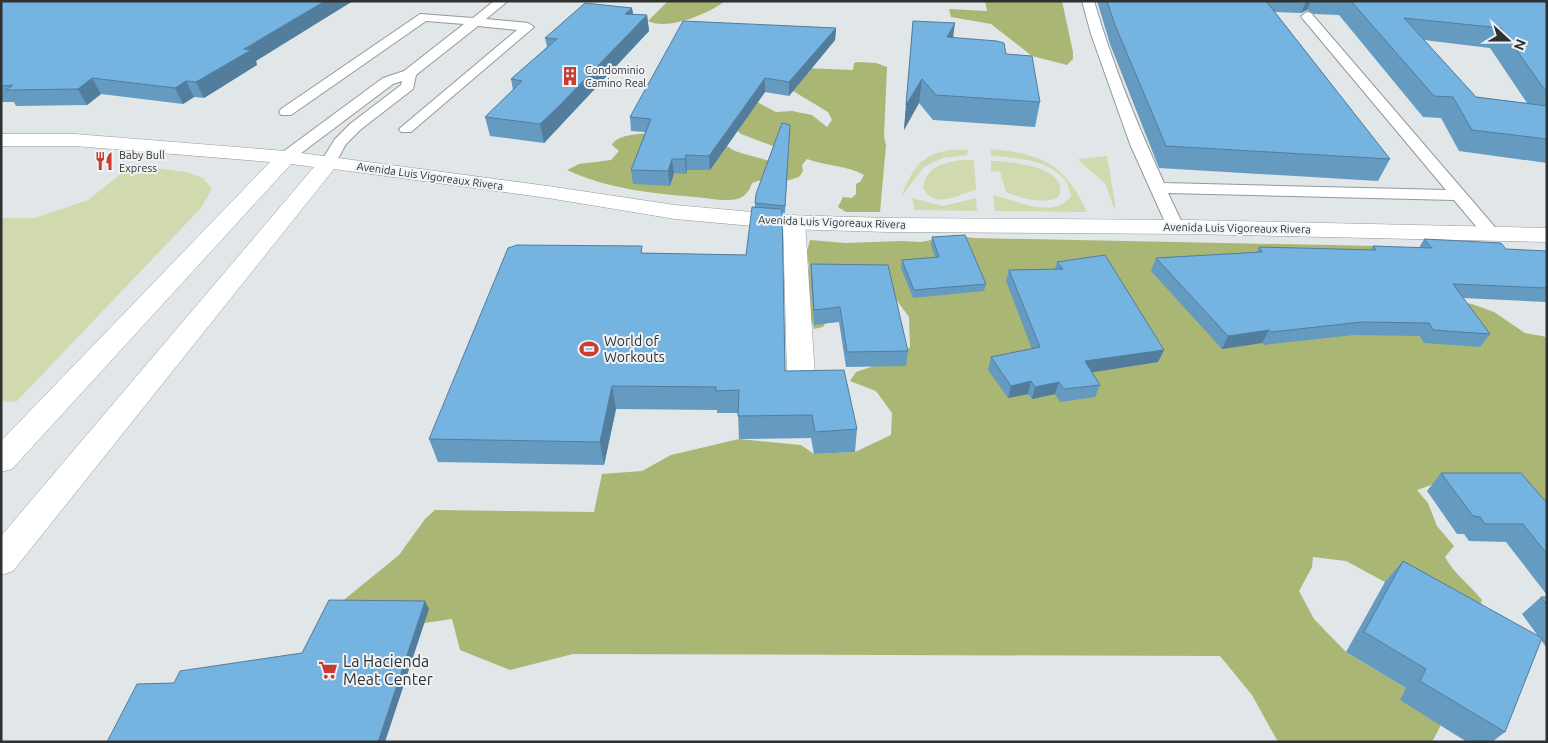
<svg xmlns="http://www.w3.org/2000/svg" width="1548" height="743" font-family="Ubuntu,sans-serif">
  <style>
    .green { fill: #d1daae }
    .forest { fill: #aab673 }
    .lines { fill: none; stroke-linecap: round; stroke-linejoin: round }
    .lane-casing { stroke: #94989b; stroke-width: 2 }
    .street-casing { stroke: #94989b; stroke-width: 1 }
    .secondary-casing { stroke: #94989b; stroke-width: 1 }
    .lane { fill: #fff; fill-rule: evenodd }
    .street { fill: #fff; fill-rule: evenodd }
    .secondary { fill: #fff; fill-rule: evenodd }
    .wall { fill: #659ac1; fill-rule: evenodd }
    .shaded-wall { fill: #527d9d }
    .building { fill: #75b3e0; stroke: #527d9d }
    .labels { text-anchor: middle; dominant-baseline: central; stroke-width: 4; stroke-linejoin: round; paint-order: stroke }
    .far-poi-label { font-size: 11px; fill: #2f3031; stroke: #eff3f6; text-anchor: start }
    .far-street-label { font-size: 11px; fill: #2f3031; stroke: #eff3f6 }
    .poi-label { font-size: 14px; fill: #2f3031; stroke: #eff3f6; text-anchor: start }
    .near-poi-label { font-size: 16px; fill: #2f3031; stroke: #eff3f6; text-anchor: start }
  </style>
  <rect width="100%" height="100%" fill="#e1e6e9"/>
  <g class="green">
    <path d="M991,149C1042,154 1064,163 1087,212L995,211L993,195C1017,200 1050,220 1071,197C1068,162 1018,157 991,156Z"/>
    <path d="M949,150H968L967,155L943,158L924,167L901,197C913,169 918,156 949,150Z"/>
    <path d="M1107,156L1116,209L1113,206L1106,185L1078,159Z"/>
    <path d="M960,160H974L976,190C958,194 934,211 923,187C928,166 941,164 960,160Z"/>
    <path d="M991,161C1009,161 1073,167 1058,198C1040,204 1023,199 1006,192L1000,172L991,171Z"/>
    <path d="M132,165L186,172L203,178L212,189L201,208L16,402L1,401V218H35L88,200Z"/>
    <path d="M912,198L943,206L976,198L977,211L915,210Z"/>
  </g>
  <g class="forest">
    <path d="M668,1H725C708,14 667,31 648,21Z"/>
    <path d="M985,1H1062L1073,52V59L1067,65L1032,56L991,24L951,17L949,9L987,11Z"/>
    <path d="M858,62L876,63L887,67L884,136L886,145L880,212H846L838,207L843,197L852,198L856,194V184L860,182L864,175C847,165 825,166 807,159L802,165L803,171L799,177L786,181L764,179L752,183C750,190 745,197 737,199C724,202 708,198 695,197C649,193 609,189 567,170L579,164L611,160L619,151L612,145C621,125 699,136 717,142C724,143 729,148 735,151C745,155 758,157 769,161L776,154L773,146L741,134L735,129L757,102L776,112L792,111L812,115L827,127L832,120L828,112L793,91L777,67L853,70L854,63Z"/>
    <path d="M955,235L973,238L1378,246L1391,253L1448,299L1472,304L1494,312L1525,333L1547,337V502L1525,496L1434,484L1417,490L1428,503L1437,526L1454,546L1445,557C1454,574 1470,585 1482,600L1479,608L1385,582L1346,561L1313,557L1312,567L1299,591L1314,619L1346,652L1406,688L1441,725L1432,742H1278L1252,695L1220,656L573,654L510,670L460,650L452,619L424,623L428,609L334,608L399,555L425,519L435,510L594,512L602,474L642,471L671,455L739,439L801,445L814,454L855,452L891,435L892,413L876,391L850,381L856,372L871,367L897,351L910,348L909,317L895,298L832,311L823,327L814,329L810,315L806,279L809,267L807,251L810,240L845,243L902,241L921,242Z"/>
  </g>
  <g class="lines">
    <g class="lane-casing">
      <g id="lane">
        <path d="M494,1H508L486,19L528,23L534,27L411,132H401L399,129L517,30L478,26L416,75L413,89L360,130L346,144L334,166H322L320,163L335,139L350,124L401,85L402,81L393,84L292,160H280L278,157L280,154L383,78L404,71L464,24L426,21L291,115H281L279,112L281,109L420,14L473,18Z"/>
        <path d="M1082,1H1094C1112,63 1137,124 1164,183L1446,190L1303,19L1301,16L1307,12L1311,13L1500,233L1497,237L1491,238L1485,237L1454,200L1168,193L1184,227L1181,231L1175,232L1169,231L1130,144L1091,34Z"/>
      </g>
    </g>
    <g class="street-casing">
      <path id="street" d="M794,215L802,217L805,222L815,377L811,384L801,387L791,384L787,377L783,222L786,217Z"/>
    </g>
    <g class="secondary-casing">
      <path id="secondary" d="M1,134H75L286,151L548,186L675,205L785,215L888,218L1190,220L1547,228V242L1190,234L888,232L785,229L675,219L548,198L334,169L13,571L1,575V536L314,167L291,164L12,469L1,472V441L270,162L75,146H1Z"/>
    </g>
    <use href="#lane" class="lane"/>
    <use href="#street" class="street"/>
    <use href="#secondary" class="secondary"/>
  </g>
  <g class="wall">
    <path d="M1,1L256,61L257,65L204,98L194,97L183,104L101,94L87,105L16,106L14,102H1Z"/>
    <path d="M1097,1H1547V163L1459,151L1441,118L1423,117L1339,15L1314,14L1307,10L1301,13L1275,12L1390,159L1378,181L1159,168L1110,44ZM1424,40L1490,48L1527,103L1476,97Z"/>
    <path d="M632,8L633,14L647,15L649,31L560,126L544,143L490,136L485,117L513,90L511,79L547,47L545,38Z"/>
    <path d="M913,21L953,37L1006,54L1040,102L1035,127L933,120L919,103L904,130Z"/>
    <path d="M836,28L835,40L789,96L765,92L710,170H687L686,174L674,173L670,186L633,184L631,170L645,132L631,131L630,117Z"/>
    <path d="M790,125L785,213H782L785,371L857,429L855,452L814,454L811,438L739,439L738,413H717V410L616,409L604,465L438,462L429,439L643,253L746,255L755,207V203Z"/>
    <path d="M932,237L986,284L984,291L913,298L901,268L902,260L935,257L931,245Z"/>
    <path d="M1424,239L1506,249L1547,251V302L1463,298L1490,334L1480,347L1424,343L1420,336L1354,335L1264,345L1262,343L1222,349L1151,271L1156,258L1257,252L1259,247L1371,250L1373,246L1419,248Z"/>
    <path d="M1057,262L1158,362L1092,372L1100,385L1095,397L1060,402L1055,394L1032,399L1028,394L1008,398L988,370L991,357L1032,349L1006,281L1009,270L1055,269Z"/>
    <path d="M811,264L908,351L906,366L846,367L839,322L814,325L811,279Z"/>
    <path d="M1441,473L1547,503V595L1506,542L1469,541L1464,534H1457L1427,491Z"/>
    <path d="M1403,561L1538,636L1522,614L1541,597H1547V648L1541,640L1505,732L1492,742H1467L1400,700L1406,688L1346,652L1385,582Z"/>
  </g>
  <g class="shaded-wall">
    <path d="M325,1H353L256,61L257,65L204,98L196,82L244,49Z"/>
    <path d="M1306,1H1311L1307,10L1301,13Z"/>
    <path d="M632,8L634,24L625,14Z"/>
    <path d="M647,15L649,31L560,126L544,143L540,124Z"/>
    <path d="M955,23L952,46L947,37Z"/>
    <path d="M836,28L835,40L789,96V82Z"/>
    <path d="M92,78L101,94L87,105L78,89Z"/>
    <path d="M765,78V92L710,170L709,156Z"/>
    <path d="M922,79L919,103L904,130L906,105Z"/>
    <path d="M186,81L194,97L183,104L175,88Z"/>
    <path d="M686,155L687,170L686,174L685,159Z"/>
    <path d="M672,159L674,173L670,186L668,171Z"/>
    <path d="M1269,330L1262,343L1222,349L1228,336Z"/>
    <path d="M1164,350L1158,362L1081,374L1085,361Z"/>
    <path d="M1031,381L1028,394L1008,398L1011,386Z"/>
    <path d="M1059,382L1055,394L1032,399L1035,387Z"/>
    <path d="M612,386L616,409L604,465L600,442Z"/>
    <path d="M425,601L429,609L385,742H378Z"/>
  </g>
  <g class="building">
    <path d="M1,1H325L244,49L251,50L196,82L186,81L175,88L92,78L78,89L6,90L13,85L1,86Z"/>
    <path d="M1107,1H1266L1390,159L1166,146L1115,25Z"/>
    <path d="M1351,1H1547V93L1501,28L1404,18L1476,97L1547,106V139L1472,130L1453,97L1434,96Z"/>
    <path d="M585,3L632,8L625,14L647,15L557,108L540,124L485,117L522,81L511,79L557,39L545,38Z"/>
    <path d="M683,21L836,28L789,82L765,78L709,156L686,155L685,159H672L668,171L631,170L651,119L630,117Z"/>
    <path d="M913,21L955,23L947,37L997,41L1004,43L1006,54L1032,56L1040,102L936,95L922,79L906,105Z"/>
    <path d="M782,123L790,125L785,206L755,203L756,194Z"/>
    <path d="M752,207L782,209L785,371L844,370L857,429L815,432L812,415L738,416L739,390L716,391V387L612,386L600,442L429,439L508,248L517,245L642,246L641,253L746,255Z"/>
    <path d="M965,235L986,284L914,290L902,260L939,257L932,237Z"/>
    <path d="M1424,239L1501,243L1506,249L1547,251V288L1453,284L1490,334L1433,330L1429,323L1362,322L1271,332L1269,330L1228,336L1156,258L1262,252L1259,247L1376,250L1373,246L1432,248Z"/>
    <path d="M1105,255L1164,350L1085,361L1100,385L1064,389L1059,382L1035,387L1031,381L1011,386L991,357L1040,347L1009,270L1063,269L1057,262Z"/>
    <path d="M811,264L888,265L908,351L847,352L840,307L814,310Z"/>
    <path d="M1441,473H1521L1547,503V554L1523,524H1485L1480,517L1473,516Z"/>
    <path d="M1403,561L1542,638L1505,732L1420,681L1426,669L1364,632Z"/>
    <path d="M1541,597H1547V605Z"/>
    <path d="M329,600L425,601L378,742H107L137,684L174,683L180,671L302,653Z"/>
  </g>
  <defs>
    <g id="building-bare" transform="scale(1.5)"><path d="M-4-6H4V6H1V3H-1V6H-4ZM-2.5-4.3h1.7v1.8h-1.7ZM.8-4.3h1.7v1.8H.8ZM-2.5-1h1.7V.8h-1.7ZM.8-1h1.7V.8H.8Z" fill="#ca3c31" stroke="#eff3f6" stroke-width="2.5" paint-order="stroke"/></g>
    <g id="restaurant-bare" transform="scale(1.5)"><path d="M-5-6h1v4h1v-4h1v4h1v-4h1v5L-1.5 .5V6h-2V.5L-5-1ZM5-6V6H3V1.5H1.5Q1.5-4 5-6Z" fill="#ca3c31" stroke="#eff3f6" stroke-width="2.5" paint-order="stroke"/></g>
    <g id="stadium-bare" transform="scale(1.5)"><path d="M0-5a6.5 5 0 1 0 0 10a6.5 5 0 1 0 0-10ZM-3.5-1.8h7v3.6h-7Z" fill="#ca3c31" stroke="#eff3f6" stroke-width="2.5" paint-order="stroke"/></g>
    <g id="supermarket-bare" transform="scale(1.5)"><path d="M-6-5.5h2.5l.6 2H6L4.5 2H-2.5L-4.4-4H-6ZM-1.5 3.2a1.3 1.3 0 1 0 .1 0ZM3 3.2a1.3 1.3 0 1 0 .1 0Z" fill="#ca3c31" stroke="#eff3f6" stroke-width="2.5" paint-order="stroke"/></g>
  </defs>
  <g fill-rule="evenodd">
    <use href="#building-bare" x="570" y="76"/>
    <use href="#restaurant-bare" x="104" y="161"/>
    <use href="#stadium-bare" x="589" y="349"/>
    <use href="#supermarket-bare" x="328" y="670"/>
  </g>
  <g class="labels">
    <g class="far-poi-label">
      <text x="585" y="70">Condominio<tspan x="585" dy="13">Camino Real</tspan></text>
      <text x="119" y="155">Baby Bull<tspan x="119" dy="13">Express</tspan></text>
    </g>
    <g class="far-street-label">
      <text transform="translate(430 176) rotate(8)">Avenida Luis Vigoreaux Rivera</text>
      <text transform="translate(832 222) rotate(2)">Avenida Luis Vigoreaux Rivera</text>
      <text transform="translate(1237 228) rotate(1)">Avenida Luis Vigoreaux Rivera</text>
    </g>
    <g class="poi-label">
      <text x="604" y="341">World of<tspan x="604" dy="16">Workouts</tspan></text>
    </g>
    <g class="near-poi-label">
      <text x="343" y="661">La Hacienda<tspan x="343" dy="18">Meat Center</tspan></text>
    </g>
  </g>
  <rect width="1548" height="743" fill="none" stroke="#2f3031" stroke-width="5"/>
  <g transform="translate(1508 40) rotate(111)" stroke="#eff3f6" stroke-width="4" paint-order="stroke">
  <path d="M0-4L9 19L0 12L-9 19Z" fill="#2f3031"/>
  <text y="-8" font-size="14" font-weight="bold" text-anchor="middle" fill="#2f3031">N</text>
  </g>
</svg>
